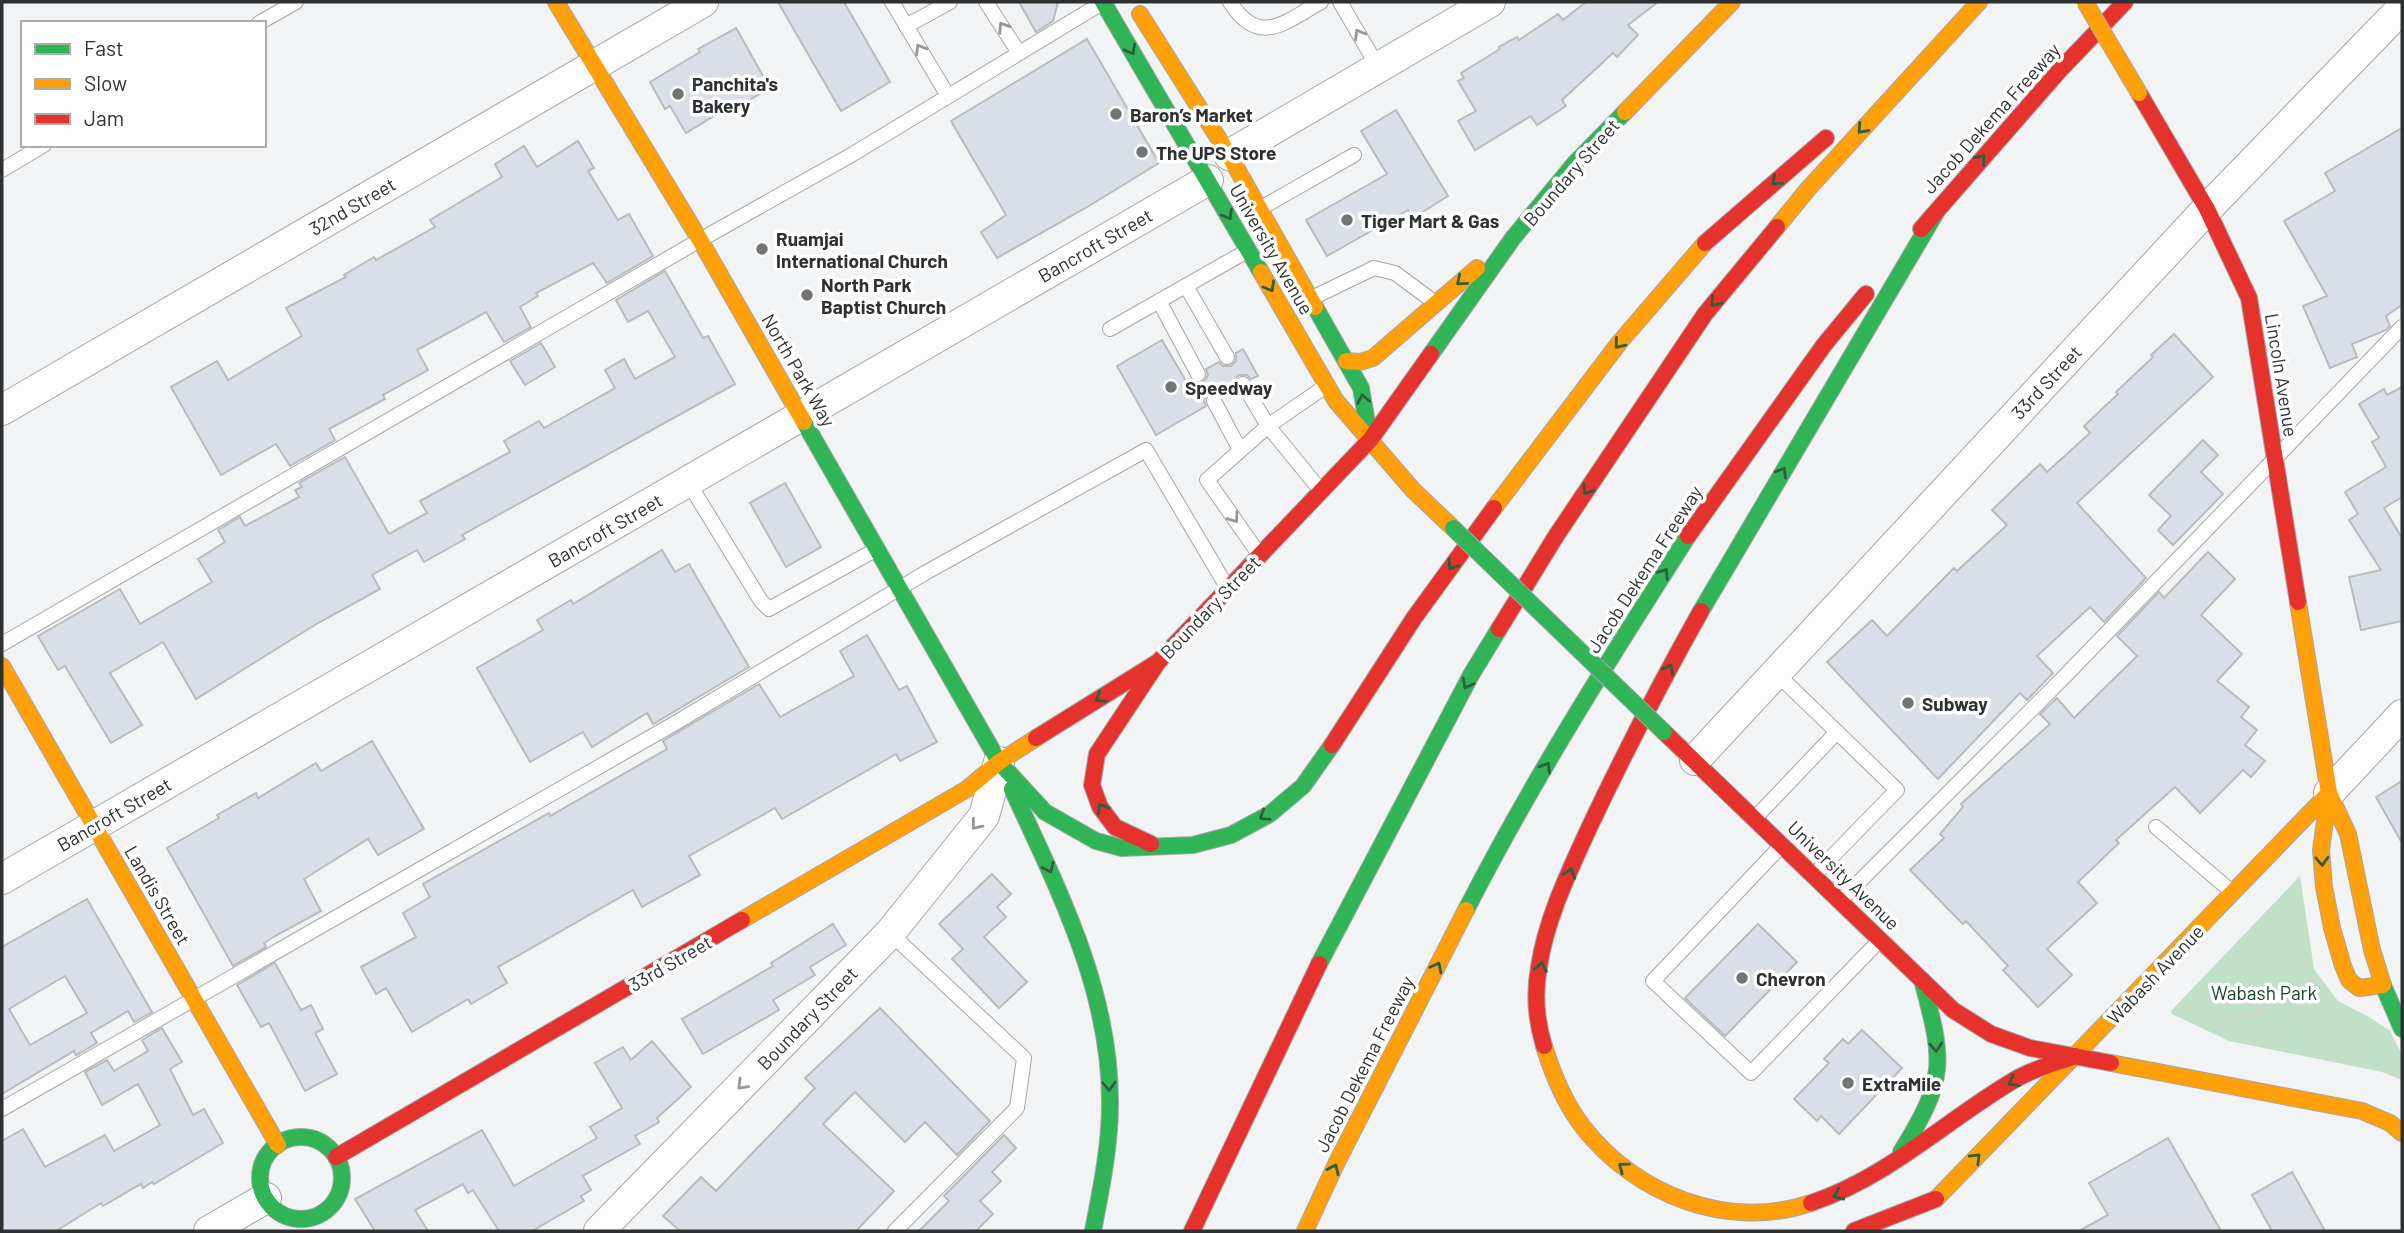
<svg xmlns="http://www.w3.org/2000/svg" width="2404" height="1233" font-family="Barlow,sans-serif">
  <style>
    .green { fill: #c2dfc7 }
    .building { fill: #d9dee7; stroke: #babbbc; stroke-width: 2; fill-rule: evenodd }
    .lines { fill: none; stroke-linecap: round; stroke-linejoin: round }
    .lane-casing { stroke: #a5a7a8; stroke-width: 16 }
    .street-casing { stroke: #a5a7a8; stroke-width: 32 }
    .fast-casing { stroke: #a5a7a8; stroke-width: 18 }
    .slow-casing { stroke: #a5a7a8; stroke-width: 18 }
    .jam-casing { stroke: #a5a7a8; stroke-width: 18 }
    .path { stroke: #d1d2d2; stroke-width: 4.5; stroke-dasharray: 3.5 5; stroke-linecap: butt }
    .lane { stroke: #fdfdfe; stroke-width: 14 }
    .street { stroke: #fdfdfe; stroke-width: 30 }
    .fast { stroke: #30b455; stroke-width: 16 }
    .slow { stroke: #ff9f0a; stroke-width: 16 }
    .jam { stroke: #e5322d; stroke-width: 16 }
    .fast-bridge-casing { stroke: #a5a7a8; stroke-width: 18; stroke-linecap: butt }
    .slow-bridge-casing { stroke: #a5a7a8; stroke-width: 18; stroke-linecap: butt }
    .fast-bridge { stroke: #30b455; stroke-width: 16 }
    .slow-bridge { stroke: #ff9f0a; stroke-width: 16 }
    .oneway { stroke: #969698 }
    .oneway2 { stroke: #2f5e3e }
    .poi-dot { fill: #737476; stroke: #fff; stroke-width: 2.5 }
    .labels { text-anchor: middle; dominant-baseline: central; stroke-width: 7; stroke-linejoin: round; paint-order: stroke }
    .poi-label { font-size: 19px; font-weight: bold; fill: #2f3031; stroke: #fff; text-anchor: start }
    .street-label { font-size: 19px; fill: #2f3031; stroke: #fff }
    .park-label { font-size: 19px; fill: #154520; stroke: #fff }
  </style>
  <rect width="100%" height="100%" fill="#f1f3f5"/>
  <path class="green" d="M2300,876L2314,969L2338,1001L2369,1017L2390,1031L2402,1055V1080L2382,1072L2229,1041L2172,1014L2171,1011Z"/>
  <g class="building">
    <path d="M778,2H844L890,82L841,111Z"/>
    <path d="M1019,2H1058L1053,21L1036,32Z"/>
    <path d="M1586,2H1658L1628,25L1638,35L1617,57L1613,53L1562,100L1566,106L1537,125L1531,116L1475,150L1458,121L1476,111L1458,81L1464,78L1461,73L1500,49L1499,47L1517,37L1519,40L1558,14L1563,20Z"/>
    <path d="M736,28L770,88L732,110L730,106L686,133L670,106L665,109L650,82L700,52L698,49Z"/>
    <path d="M1087,39L1159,163L1089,206L997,258L981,232L1006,215L951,121Z"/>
    <path d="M1396,110L1448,196L1413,218L1408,210L1327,256L1306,220L1387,174L1361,131Z"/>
    <path d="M2402,128V305L2386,316L2390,326L2386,330L2352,344L2357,357L2330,368L2303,306L2327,296L2284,221L2335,191L2325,173Z"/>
    <path d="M578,141L594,168L588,171L618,220L629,214L653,256L607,283L593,263L536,293L538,296L520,307L531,327L504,342L486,312L417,350L428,370L383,395L385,399L329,429L335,440L290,466L276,444L221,475L171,387L217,361L228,380L302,336L286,308L346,277L344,275L374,257L376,260L435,227L430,220L502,177L495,164L524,146L537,167Z"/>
    <path d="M665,271L703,338L708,336L735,384L462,535L465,539L424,562L417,550L372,575L380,589L318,623L196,699L163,642L110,673L142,725L111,743L65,666L58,670L38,636L120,589L140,624L212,582L198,559L225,542L218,530L240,517L245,526L299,497L295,490L302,487L299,483L345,457L389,534L427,513L420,501L510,452L504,441L539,421L544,428L615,388L605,370L624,359L635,379L675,357L648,311L628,322L616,300Z"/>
    <path d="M2174,334L2213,377L2077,503L2146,578L2104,622L2090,607L2037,656L2053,673L2027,700L2020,693L1938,779L1827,662L1872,620L1887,636L1954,568L1957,571L2007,525L1992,510L2040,464L2047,472L2090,433L2084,426L2118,394L2116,392L2153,357L2151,355Z"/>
    <path d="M1162,340L1186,381L1190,379L1197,384L1203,382L1208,375L1206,369L1219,362L1223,366H1231L1236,361V353L1243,349L1258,376L1251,379L1247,375H1239L1234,380L1235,389L1222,396L1215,391L1209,393L1204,400L1206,406L1156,435L1117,366Z"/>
    <path d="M541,343L555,367L525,385L510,361Z"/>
    <path d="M2402,387V497L2384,508L2402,538V621L2361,630L2349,577L2381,570L2349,520L2358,514L2345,492L2386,467L2372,442L2379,438L2359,404L2384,389L2387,395Z"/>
    <path d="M2203,440L2218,455L2201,472L2223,494L2173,545L2158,530L2171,516L2149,495Z"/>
    <path d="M785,483L821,547L786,567L750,503Z"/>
    <path d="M662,550L675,572L689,564L749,667L653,724L647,713L592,747L583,732L530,762L477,668L543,630L537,620L571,600L573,604Z"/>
    <path d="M2208,552L2235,579L2201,615L2242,654L2217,681L2249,707L2241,717L2257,730L2245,745L2265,761L2251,777L2243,770L2200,813L2175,787L2116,840L2119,843L2078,882L2097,903L2047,949L2072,975L2038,1007L2003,970L2008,966L1966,921L1963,924L1910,870L1944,838L1940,834L1963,807L1961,804L2050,724L2040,714L2057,698L2074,718L2137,656L2117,636L2159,592L2164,598Z"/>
    <path d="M867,635L899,690L907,686L937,742L900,761L896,754L782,819L775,808L689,856L700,875L642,907L633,890L498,967L507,983L471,1004L468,999L412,1032L386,988L376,994L361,967L416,937L403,913L430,897L423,884L549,813L550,816L667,749L663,741L759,684L780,717L854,676L840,651Z"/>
    <path d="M372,741L424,829L378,855L368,839L304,879L321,911L275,936L264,943L266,947L233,966L167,848L219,818L217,815L256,793L258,798L316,763L321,771Z"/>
    <path d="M2402,781V843L2376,797Z"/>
    <path d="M992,874L1011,894L997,907L1006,917L984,937L1027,982L999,1008L952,959L963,949L939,924Z"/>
    <path d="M87,899L152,1012L134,1022L128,1011L91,1033L97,1043L76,1055L74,1051L2,1094V947ZM65,976L87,1013L30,1045L9,1009Z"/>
    <path d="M833,924L846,945L810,967L815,975L773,1000L779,1010L703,1054L682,1019L773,966L771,963Z"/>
    <path d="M1758,924L1797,962L1725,1036L1685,998Z"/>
    <path d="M275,963L301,1010L311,1005L323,1029L315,1033L337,1074L305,1091L269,1023L261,1027L237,985Z"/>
    <path d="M880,1008L990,1121L957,1155L925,1122L905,1142L855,1092L823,1124L894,1191L856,1231H680L663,1216L701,1177L716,1191L815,1088L805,1078Z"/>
    <path d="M162,1028L182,1062L170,1069L193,1115L204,1109L223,1143L154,1184L152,1182L143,1188L141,1184L103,1206L101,1203L56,1231H2V1141L23,1129L45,1167L105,1135L114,1151L160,1125L138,1084L102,1105L85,1072L107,1060L114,1071L148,1051L142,1040Z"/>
    <path d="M1862,1030L1902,1068L1839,1134L1821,1116L1817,1121L1794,1099L1829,1063L1824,1059L1843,1039L1848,1044Z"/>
    <path d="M652,1041L691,1087L657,1118L659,1122L635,1136L640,1144L583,1176L591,1190L581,1196L584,1201L532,1231H499L473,1190L468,1193L463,1184L415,1210L428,1231H375L355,1199L482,1130L514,1186L597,1138L590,1127L622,1108L595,1063L623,1047L631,1060Z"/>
    <path d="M1004,1135L1016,1148L992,1172L1001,1181L980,1201L993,1214L976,1231H919L949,1201L944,1196Z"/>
    <path d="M2168,1138L2221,1231H2079L2108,1215L2089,1183Z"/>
    <path d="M2292,1172L2325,1231H2272L2252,1195Z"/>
  </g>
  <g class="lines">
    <g class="lane-casing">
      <g id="lane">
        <path d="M892,2L948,96"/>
        <path d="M986,2L1019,53"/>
        <path d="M1230,2C1259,48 1285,22 1321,2"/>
        <path d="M1340,2L1378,67"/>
        <path d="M259,23L296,2"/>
        <path d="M906,26L950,2"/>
        <path d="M2,170L44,145"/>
        <path d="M1261,208L1354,155"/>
        <path d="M1186,286L1227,357"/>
        <path d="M1312,298L1374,268L1395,273L1434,302"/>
        <path d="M1159,301L1198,374"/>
        <path d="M1110,329L1247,251"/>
        <path d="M1243,384L1268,426L1326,386"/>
        <path d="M1214,401L1240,450"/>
        <path d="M688,482L761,601L769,609L877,549"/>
        <path d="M1259,554L1207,480L1268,426L1321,491"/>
        <path d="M2,644L700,240L853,154L1102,3"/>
        <path d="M1776,673L1897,790L1815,874"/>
        <path d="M1756,817L1837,732"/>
        <path d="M2156,827L2232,892"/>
        <path d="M1781,846L1653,981L1751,1073L1879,941"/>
        <path d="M1840,901L2067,674L2402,327"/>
        <path d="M890,933L1024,1058L1017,1108L895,1231"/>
        <path d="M2,1109L677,722L925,573L1146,450L1227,587"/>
      </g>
    </g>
    <g class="street-casing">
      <g id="street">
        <path d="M1229,155L1490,2"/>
        <path d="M2,410L703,2"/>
        <path d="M1695,760L2207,209L2402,8"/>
        <path d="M2329,793L2402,715"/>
        <path d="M2,879L1208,180"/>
        <path d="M209,1231L266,1198"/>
        <path d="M599,1231L890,933L984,816L999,762"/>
      </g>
    </g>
    <g class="fast-casing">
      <g id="fast">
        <path d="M1103,2L1261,272"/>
        <path d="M1315,307L1361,388L1370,440"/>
        <path d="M1431,354L1513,238L1575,163L1625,112"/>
        <path d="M804,422L999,762"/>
        <path d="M1701,611L1937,211"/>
        <path d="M999,762L1045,812L1096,841L1122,848L1193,845L1231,835L1270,814L1303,786L1332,745"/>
        <path d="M1012,789C1058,889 1111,991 1110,1104C1110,1147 1101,1189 1093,1231"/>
        <path d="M1466,910C1532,781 1610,658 1688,536"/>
        <path d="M1319,964L1471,675L1499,629"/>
        <path d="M2383,985L2402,1029"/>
        <circle cx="301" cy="1178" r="41"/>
        <path d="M1901,1152C1947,1078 1944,1062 1922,980"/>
      </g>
    </g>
    <g class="slow-casing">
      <g id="slow">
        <path d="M556,2L700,240L804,422"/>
        <path d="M1140,14L1229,155L1315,307"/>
        <path d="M1625,112L1732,2"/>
        <path d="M1777,227L1808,189L1979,2"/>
        <path d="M1261,272L1336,401L1413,490L1453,528"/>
        <path d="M1346,361L1360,362L1373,358L1477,268"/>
        <path d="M1494,508L1619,343L1705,243"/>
        <path d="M2298,602L2329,793L2321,850L2324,887L2332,928L2343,966L2349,980L2359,988L2383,985L2372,950L2348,834L2329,793"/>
        <path d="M2,666L278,1145"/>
        <path d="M742,920L967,789L999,762L1036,738"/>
        <path d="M1544,1046C1553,1075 1565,1104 1583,1127C1636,1195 1728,1231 1811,1203"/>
        <path d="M2111,1063L2362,1111L2390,1123L2402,1133"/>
        <path d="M1936,1199L2329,793"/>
        <path d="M1305,1231L1337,1162L1466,910"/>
      </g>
    </g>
    <g class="jam-casing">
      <g id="jam">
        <path d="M2139,93L2207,209L2249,298L2298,602"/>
        <path d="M1921,229L2059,71L2125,2"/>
        <path d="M1705,243L1826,138"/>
        <path d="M1688,536L1824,345L1866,294"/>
        <path d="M1499,629L1556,536L1705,314L1777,227"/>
        <path d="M1664,732L1953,1010L1991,1034L2030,1048L2111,1063"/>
        <path d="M1036,738L1158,662L1370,440L1431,354"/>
        <path d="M1332,745L1414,618L1494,508"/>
        <path d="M1151,844L1115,827L1100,807L1092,785L1097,754L1158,662"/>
        <path d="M1544,1046C1536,1020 1534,994 1539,967C1546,919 1569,872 1589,828C1624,754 1661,682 1701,611"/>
        <path d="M336,1157L742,920"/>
        <path d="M1811,1203C1889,1177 1946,1120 2016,1079C2035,1068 2056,1063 2076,1056"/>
        <path d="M1192,1231L1319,964"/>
        <path d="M1854,1231L1936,1199"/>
      </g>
    </g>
    <path class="path" d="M2218,1028L2247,1016L2314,978"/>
    <use href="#lane" class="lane"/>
    <use href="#street" class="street"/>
    <use href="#fast" class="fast"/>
    <use href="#slow" class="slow"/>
    <use href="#jam" class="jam"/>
    <g class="fast-bridge-casing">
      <path id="fast-bridge" d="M1453,528L1664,732"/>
    </g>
    <g class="slow-bridge-casing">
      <path id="slow-bridge" d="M2085,2L2139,93"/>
    </g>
    <use href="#fast-bridge" class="fast-bridge"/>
    <use href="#slow-bridge" class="slow-bridge"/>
  </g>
  <defs><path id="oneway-chevron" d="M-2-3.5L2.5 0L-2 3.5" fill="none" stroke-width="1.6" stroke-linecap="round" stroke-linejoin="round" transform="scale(1.75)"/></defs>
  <g class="oneway">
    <use href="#oneway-chevron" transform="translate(1003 27) rotate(-123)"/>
    <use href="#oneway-chevron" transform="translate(1359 34) rotate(-120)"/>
    <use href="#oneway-chevron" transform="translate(920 49) rotate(-121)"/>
    <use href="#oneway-chevron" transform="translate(1234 518) rotate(55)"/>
    <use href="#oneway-chevron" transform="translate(976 825) rotate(129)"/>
    <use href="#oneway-chevron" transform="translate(742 1085) rotate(134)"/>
  </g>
  <g class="oneway2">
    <use href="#oneway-chevron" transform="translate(1131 50) rotate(60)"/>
    <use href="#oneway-chevron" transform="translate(1862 129) rotate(132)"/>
    <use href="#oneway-chevron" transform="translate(1981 159) rotate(-49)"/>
    <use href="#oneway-chevron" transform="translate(1776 181) rotate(139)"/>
    <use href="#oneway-chevron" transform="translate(1228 215) rotate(60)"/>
    <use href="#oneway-chevron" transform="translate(1461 281) rotate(140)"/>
    <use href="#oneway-chevron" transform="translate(1270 287) rotate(60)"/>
    <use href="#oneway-chevron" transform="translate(1715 302) rotate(129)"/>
    <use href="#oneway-chevron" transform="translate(1619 344) rotate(129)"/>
    <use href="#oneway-chevron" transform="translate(1363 399) rotate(-101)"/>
    <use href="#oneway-chevron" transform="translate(1782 472) rotate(-59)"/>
    <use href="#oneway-chevron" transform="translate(1587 490) rotate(124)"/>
    <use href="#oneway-chevron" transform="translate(1452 565) rotate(126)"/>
    <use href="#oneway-chevron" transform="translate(1664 573) rotate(-57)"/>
    <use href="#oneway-chevron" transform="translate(1669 669) rotate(-62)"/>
    <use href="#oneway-chevron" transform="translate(1467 684) rotate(118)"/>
    <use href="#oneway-chevron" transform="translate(1100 698) rotate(148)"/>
    <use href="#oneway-chevron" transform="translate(1546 767) rotate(-59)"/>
    <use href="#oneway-chevron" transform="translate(1102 808) rotate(-120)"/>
    <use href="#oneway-chevron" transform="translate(1264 816) rotate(148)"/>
    <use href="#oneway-chevron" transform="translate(2322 861) rotate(87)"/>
    <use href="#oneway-chevron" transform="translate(1049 868) rotate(65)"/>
    <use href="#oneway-chevron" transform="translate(1570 873) rotate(-70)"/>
    <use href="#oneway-chevron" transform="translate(1437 967) rotate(-63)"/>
    <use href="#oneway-chevron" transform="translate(1541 967) rotate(-79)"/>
    <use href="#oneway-chevron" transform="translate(1936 1047) rotate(85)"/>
    <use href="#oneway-chevron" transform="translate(2013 1082) rotate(150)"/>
    <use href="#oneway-chevron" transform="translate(1109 1086) rotate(87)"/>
    <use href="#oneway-chevron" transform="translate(1976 1158) rotate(-45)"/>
    <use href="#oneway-chevron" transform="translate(1623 1167) rotate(-144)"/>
    <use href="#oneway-chevron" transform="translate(1334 1169) rotate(-65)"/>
    <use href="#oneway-chevron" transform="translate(1838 1195) rotate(156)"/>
  </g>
  <g class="poi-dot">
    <circle cx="678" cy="94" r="7"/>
    <circle cx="1116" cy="114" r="7"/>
    <circle cx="1142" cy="152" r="7"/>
    <circle cx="1347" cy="220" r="7"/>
    <circle cx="762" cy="249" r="7"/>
    <circle cx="807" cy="295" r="7"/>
    <circle cx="1171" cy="387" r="7"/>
    <circle cx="1908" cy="703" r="7"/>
    <circle cx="1742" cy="978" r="7"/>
    <circle cx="1848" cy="1083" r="7"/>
  </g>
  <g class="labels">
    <g class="poi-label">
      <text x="692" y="83">Panchita's<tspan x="692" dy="22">Bakery</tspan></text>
      <text x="1130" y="114">Baron’s Market</text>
      <text x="1156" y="152">The UPS Store</text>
      <text x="1361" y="220">Tiger Mart &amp; Gas</text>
      <text x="776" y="238">Ruamjai<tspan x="776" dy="22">International Church</tspan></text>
      <text x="821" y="284">North Park<tspan x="821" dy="22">Baptist Church</tspan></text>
      <text x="1185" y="387">Speedway</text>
      <text x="1922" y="703">Subway</text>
      <text x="1756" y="978">Chevron</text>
      <text x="1862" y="1083">ExtraMile</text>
    </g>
    <g class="street-label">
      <text transform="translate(1991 118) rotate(-48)">Jacob Dekema Freeway</text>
      <text transform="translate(1571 172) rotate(-49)">Boundary Street</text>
      <text transform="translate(352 206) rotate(-30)">32nd Street</text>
      <text transform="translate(1095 245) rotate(-30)">Bancroft Street</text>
      <text transform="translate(1272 249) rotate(60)">University Avenue</text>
      <text transform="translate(799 370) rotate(60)">North Park Way</text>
      <text transform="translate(2282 375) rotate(81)">Lincoln Avenue</text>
      <text transform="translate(2046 382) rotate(-47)">33rd Street</text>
      <text transform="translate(605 530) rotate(-30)">Bancroft Street</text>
      <text transform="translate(1644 569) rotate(-57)">Jacob Dekema Freeway</text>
      <text transform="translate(1210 607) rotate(-46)">Boundary Street</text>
      <text transform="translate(114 814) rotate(-30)">Bancroft Street</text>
      <text transform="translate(1844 875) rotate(44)">University Avenue</text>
      <text transform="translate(158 895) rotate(60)">Landis Street</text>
      <text transform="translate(670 963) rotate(-30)">33rd Street</text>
      <text transform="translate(2155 974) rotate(-46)">Wabash Avenue</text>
      <text transform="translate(807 1018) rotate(-46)">Boundary Street</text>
      <text transform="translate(1364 1064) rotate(-63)">Jacob Dekema Freeway</text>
    </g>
    <g class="park-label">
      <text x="2264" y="992">Wabash Park</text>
    </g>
  </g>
  <rect width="2404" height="1233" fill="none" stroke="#2f3031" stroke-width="7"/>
  <rect x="21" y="21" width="245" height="126" fill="#ffffff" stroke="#acacad" stroke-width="2"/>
  <rect x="35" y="44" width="35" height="10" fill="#30b455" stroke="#acacad" stroke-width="2"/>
  <text x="84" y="56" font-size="21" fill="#2f3031">Fast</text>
  <rect x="35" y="79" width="35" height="10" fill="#ff9f0a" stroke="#acacad" stroke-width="2"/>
  <text x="84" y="91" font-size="21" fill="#2f3031">Slow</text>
  <rect x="35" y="114" width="35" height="10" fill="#e5322d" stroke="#acacad" stroke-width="2"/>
  <text x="84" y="126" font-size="21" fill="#2f3031">Jam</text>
</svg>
